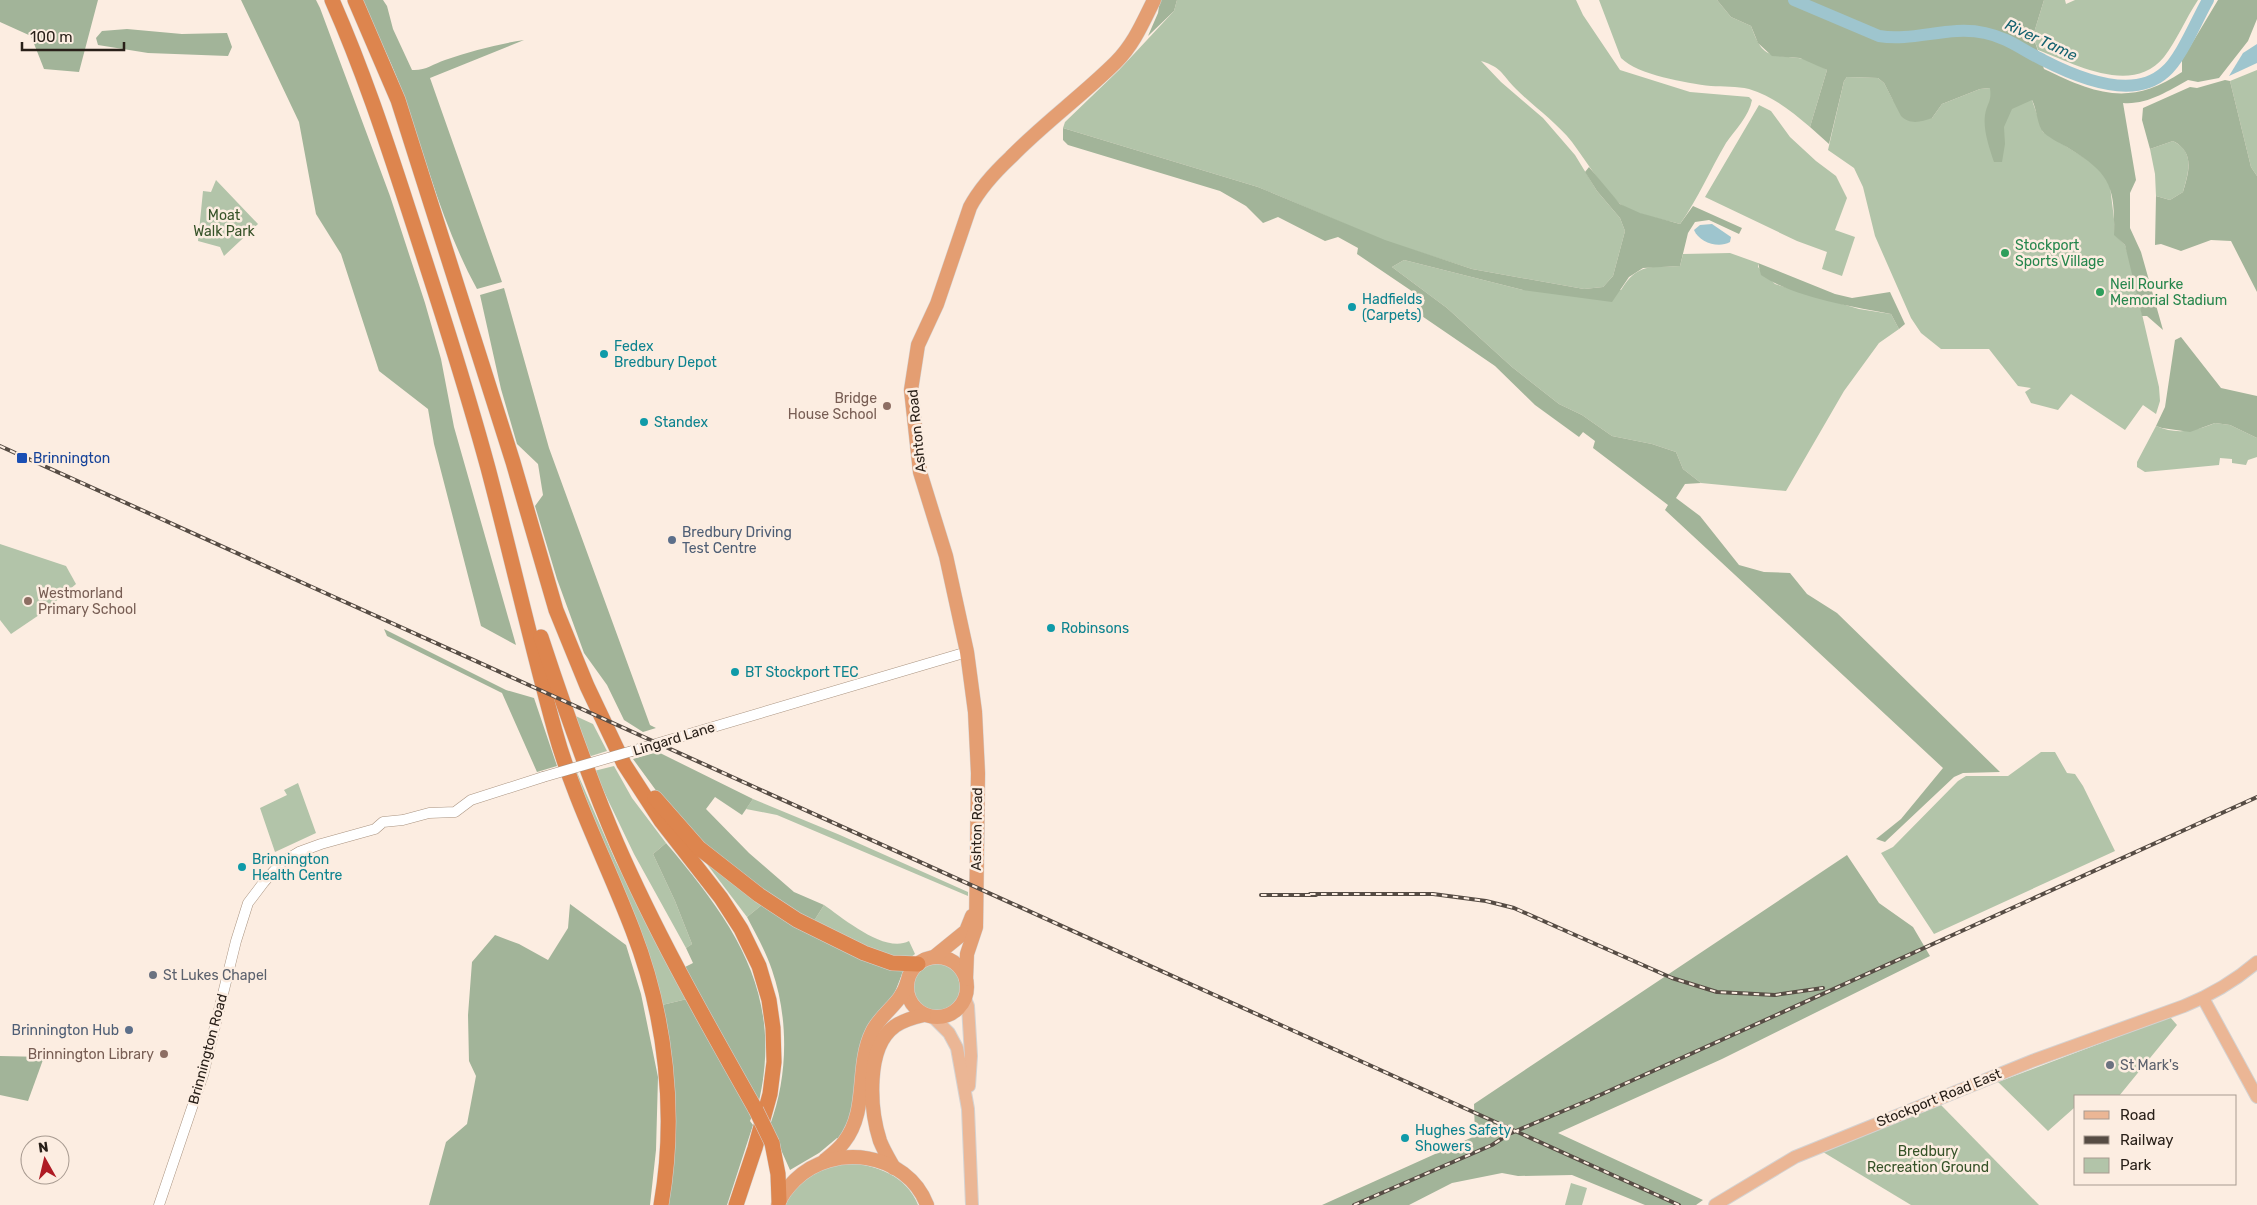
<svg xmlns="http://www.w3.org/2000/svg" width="2257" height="1205" font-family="Rubik,sans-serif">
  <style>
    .green { fill: #b2c4a9 }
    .forest { fill: #a2b499 }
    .water { fill: #9ec5ce }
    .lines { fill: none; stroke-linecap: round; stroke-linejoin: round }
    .river { stroke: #9ec5ce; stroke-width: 12 }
    .tertiary-casing { stroke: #aa9481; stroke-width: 11 }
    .primary-casing { stroke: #d4d2d1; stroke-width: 14 }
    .trunk-casing { stroke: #d4d2d1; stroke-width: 15 }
    .motorway-casing { stroke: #d4d2d1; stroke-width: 16 }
    .tertiary { stroke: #fff; stroke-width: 10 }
    .primary { stroke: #ebb695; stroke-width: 12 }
    .trunk { stroke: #e49e72; stroke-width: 14 }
    .motorway { stroke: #dd854e; stroke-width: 15 }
    .rail-casing { stroke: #564c44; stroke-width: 4 }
    .rail { stroke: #fcede1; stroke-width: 2; stroke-dasharray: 5.5; stroke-linecap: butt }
    .tertiary-bridge-casing { stroke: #aa9481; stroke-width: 11; stroke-linecap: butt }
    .motorway-bridge-casing { stroke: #d4d2d1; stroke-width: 16; stroke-linecap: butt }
    .tertiary-bridge { stroke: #fff; stroke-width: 10 }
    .motorway-bridge { stroke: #dd854e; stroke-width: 15 }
    .leisure-dot { fill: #2e9e5b; stroke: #fcede1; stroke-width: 2 }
    .culture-dot { fill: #0f9aa8; stroke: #fcede1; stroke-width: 2 }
    .education-dot { fill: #8d6e63; stroke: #fcede1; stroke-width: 2 }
    .transit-dot { fill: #1a4fb4; stroke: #fcede1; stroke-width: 2 }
    .service-dot { fill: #5c6f8a; stroke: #fcede1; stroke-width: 2 }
    .worship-dot { fill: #6b7280; stroke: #fcede1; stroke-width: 2 }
    .labels { text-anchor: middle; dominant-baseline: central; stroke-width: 5; stroke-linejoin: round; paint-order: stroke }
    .park-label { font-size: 14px; fill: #365228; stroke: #fcede1 }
    .leisure-label { font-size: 14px; fill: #27864d; stroke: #fcede1; text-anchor: start }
    .culture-label { font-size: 14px; fill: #0d838f; stroke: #fcede1; text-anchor: start }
    .education-label { font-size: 14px; fill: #785e54; stroke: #fcede1; text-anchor: end }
    .street-label { font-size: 14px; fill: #292019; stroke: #fcede1 }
    .transit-label { font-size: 14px; fill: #164399; stroke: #fcede1; text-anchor: start }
    .service-label { font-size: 14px; fill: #4e5e75; stroke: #fcede1; text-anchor: start }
    .worship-label { font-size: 14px; fill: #5b616d; stroke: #fcede1; text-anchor: start }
    .water-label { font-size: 15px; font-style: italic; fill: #13616f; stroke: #fcede1 }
  </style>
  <rect width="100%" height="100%" fill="#fcede1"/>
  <g class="green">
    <path d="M1177,0H1576L1583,15L1620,70L1690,92L1749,97L1752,100C1749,116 1735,130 1726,143C1710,170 1698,199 1680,224C1663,219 1631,214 1619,203C1600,185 1587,162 1572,142C1556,122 1534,107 1516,89C1501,74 1503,68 1481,61L1501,82L1543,118L1575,155L1597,191L1620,218L1625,231L1613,276L1603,287L1584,289L1472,269L1385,241L1258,187L1063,128L1065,122L1119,70L1174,11Z"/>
    <path d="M1599,0H1717L1731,17L1751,26C1763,58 1767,54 1798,58C1808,59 1818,65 1827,70L1810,127C1790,110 1774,97 1749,89C1737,86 1723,87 1711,86C1686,83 1638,75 1621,58Z"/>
    <path d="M2044,0H2065L2066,4L2075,0H2198C2186,18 2177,40 2164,57C2132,96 2075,64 2038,50L2033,36Z"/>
    <path d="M2257,70V176L2251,167L2230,81Z"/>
    <path d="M1847,77L1878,78L1884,83L1893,100L1932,118L1942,104L1980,89L1990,88L2032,100L2043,132L2096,165L2104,175L2110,186L2114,219V234L2125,245L2128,254L2159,387L2160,401L2156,414L2143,405L2125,430L2071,394L2058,410L2031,403L2025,392L2031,388L2018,386L1989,349H1941L1921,333L1911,318L1875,236L1863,187L1854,168L1828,150L1844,81Z"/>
    <path d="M1759,105L1771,111L1790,137L1816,161L1836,176L1847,198L1835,230L1855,237L1842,276L1822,269L1827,252L1797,241L1705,197Z"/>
    <path d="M2173,141C2195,152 2189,171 2183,192L2170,200L2156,196L2155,174L2150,149Z"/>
    <path d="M216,180L258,224L224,256L220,247L198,241L203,191L211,192Z"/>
    <path d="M1730,253L1758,263V267L1775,284L1859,309L1891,314L1899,329L1879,343L1844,391L1786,491L1701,483L1683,469L1676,452L1652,444L1612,436L1582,415L1559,404L1512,367L1447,308L1392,267L1404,260L1523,290H1621C1638,262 1651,268 1680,266L1683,254Z"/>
    <path d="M2215,423L2230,425L2257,438V457L2248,460L2246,465L2232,463V459L2220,458L2219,465L2145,472L2137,467V462L2156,426C2176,435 2196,431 2215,423Z"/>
    <path d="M0,544L66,566L76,584L42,613L11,634L0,620Z"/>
    <path d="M569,713L593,724L607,751L588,757Z"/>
    <path d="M566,747L616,862L687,999L662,1005Z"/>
    <path d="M2041,752H2055L2067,773L2075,774L2083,786L2115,851L1934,934L1881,853L1893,847L1958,781L1966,776H2008Z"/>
    <path d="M614,766L632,798L666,843L653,854L675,901L692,944L686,948L634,854L594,771Z"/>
    <path d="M298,783L316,833L275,852L260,808L287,795L284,790Z"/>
    <path d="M753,799L840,835L968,892V896L777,815L746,809Z"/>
    <path d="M700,855L763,904L747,917Z"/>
    <path d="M824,905C843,918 885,954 909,941L915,954L911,957L891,958L812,924Z"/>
    <circle cx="936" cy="988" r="25"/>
    <path d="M2170,1017L2177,1025L2119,1096H2076V1108H2074L2048,1131L1998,1082Z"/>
    <path d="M1941,1105L2039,1205H1911L1823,1152Z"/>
    <path d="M848,1162C877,1166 906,1175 918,1205H783C805,1175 811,1170 848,1162Z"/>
    <path d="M1571,1183L1587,1188L1582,1205H1565Z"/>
  </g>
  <g class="forest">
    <path d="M0,0H98L79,72L44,69L31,36L0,22Z"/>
    <path d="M241,0H316L320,8L390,196L425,303L441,359L454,427L516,645L481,626L434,444L428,409L379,371L341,254L316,214L299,122Z"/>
    <path d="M361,0H383L387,6L393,29L412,70C425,71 433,64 445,60C471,51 498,44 524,40L430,78L502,282L477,289C443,227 426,159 403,94C392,62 375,31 361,0Z"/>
    <path d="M1160,0H1177L1174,11L1148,36L1158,13Z"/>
    <path d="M1717,0H2044L2033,36L2044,69C2096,94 2130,107 2182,72V60L2218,0H2257V19L2248,41L2219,78L2198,82L2188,80C2168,91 2147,105 2123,103L2136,180L2130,193V228L2141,252L2163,330L2147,316H2142L2125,245L2114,235C2115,187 2111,174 2070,149C2062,144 2051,139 2044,133C2037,126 2037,109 2032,100L2012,109L2004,127L2005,144L2002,162H1994C1989,147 1983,130 1985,115C1987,103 1992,102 1990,88L1980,89L1942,104L1932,118C1921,122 1910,125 1901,116L1884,83L1878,78L1847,77L1844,81L1829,144L1810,127L1827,70L1800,58L1772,56L1758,43L1751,26L1731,17Z"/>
    <path d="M127,29L182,34L227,33L232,47L228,56L148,53L98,45L96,38L102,31Z"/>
    <path d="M2225,80L2230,81L2251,167L2257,176V292L2231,241L2211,240L2181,251L2161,244L2155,245L2156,196L2170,200L2183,192C2189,172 2195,152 2173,141L2150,149L2142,120L2143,108L2190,87L2197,88Z"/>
    <path d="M1063,128L1258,187L1385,240L1472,269L1584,289L1603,287L1613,276L1625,231L1620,218L1597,191L1585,172L1589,167L1620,204L1640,213L1680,224L1693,206L1742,228L1739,234L1709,220L1695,222L1688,233L1680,266L1643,268L1629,277L1612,302L1523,290L1404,260L1392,267L1447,308L1512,367L1559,404L1582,415L1612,436L1652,444L1676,452L1683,469L1701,483L1685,484L1676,498L1700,516L1739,565L1764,572L1790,573L1807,594L1837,613L2000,772L1963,773L1954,777L1885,842L1876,839L1901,819L1943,768L1665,510L1668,505L1593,448L1595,441L1583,432L1579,437L1535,405L1495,366L1416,312L1425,300L1357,254L1358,248L1338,237L1325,241L1278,217L1263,223L1246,206L1220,191L1068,145L1063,140Z"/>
    <path d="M1758,263L1835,294L1852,298L1890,292L1905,324L1899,329L1891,314C1852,307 1793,297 1761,275Z"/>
    <path d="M504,288L549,448L650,725L656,728L643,732L624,720L607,685L584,653L557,579L535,506L543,495L538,464L517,444L501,389L480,295Z"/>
    <path d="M2181,337L2221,388L2257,396V438L2230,425L2215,423L2190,432L2162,428L2156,426L2165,407L2175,340Z"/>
    <path d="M384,629L506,690L534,698L557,766L537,772L502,693L387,636Z"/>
    <path d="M658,752L753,799L742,815L715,797L706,809L749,853L794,892L824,905L812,924L738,874L674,815L633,759Z"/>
    <path d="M666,843C734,923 785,995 758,1105L681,969L693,963L686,948L692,944L675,901L653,854Z"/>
    <path d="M1847,855L1879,903L1913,927L1930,956L1722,1059L1558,1133L1703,1200L1696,1205H1645L1572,1175L1518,1176L1502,1173L1452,1183L1409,1205H1322L1475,1136L1474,1104Z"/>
    <path d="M570,904L626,945L641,994L658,1077L656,1150L650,1205H429L446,1142L467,1124L476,1076L469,1061L468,1015L472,962L495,935L519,944L548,960L568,928Z"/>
    <path d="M763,904L904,969L854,1097L850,1117L839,1139L837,1138L819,1153L790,1170L770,1125C788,1077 789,1019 772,970C766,952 756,934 747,917Z"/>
    <path d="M687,999L752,1116L750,1121L753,1125L727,1205H668L662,1005Z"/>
    <path d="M0,1056L44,1057L28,1101L0,1095Z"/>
  </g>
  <g class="water">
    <path d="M2257,44V63L2229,76L2243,53Z"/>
    <path d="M1712,224L1731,237L1730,242C1718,249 1699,242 1694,230L1700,225Z"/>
  </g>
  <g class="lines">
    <path class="river" d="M1794,0L1879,36C1914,42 1949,25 1985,33C2009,38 2022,50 2043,60C2076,77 2133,101 2165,72C2181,59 2197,19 2208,0"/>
    <g class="tertiary-casing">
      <g id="tertiary">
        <path d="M632,751L967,652"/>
        <path d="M159,1205L203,1075L236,941L248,903L264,882L282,862L299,852L321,844L375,829L383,822L403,820L429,813L455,812L471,800L543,777"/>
      </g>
    </g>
    <g class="primary-casing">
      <g id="primary">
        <path d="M2203,998L2257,1097"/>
        <path d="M965,999L968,1006L971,1056L969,1086"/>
        <path d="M934,1018L949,1033L957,1048L968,1109L972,1205"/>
        <path d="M1715,1205L1795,1157L2032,1061L2184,1006C2211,995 2235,981 2257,962"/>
      </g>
    </g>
    <g class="trunk-casing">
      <g id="trunk">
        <circle cx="937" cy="987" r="30"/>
        <path d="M934,957L966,931L972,916"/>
        <path d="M966,979L967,954L976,927L978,773L975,712L967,652L946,556L920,472L911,390L918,345L937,304L970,207C980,188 995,172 1011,157C1044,123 1083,95 1116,62C1134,44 1143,22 1154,0"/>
        <path d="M825,1160C831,1155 839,1149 844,1142C869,1110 855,1067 872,1032C881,1013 901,1004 907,983"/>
        <path d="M894,1168C889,1159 884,1151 880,1141C870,1110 865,1047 895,1026C904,1020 915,1017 924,1015"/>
        <path d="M778,1205C781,1195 788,1187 795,1180C833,1142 907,1152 927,1205"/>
      </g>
    </g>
    <g class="motorway-casing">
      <g id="motorway">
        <path d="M332,0C362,68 385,137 408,208C436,294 464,380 488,468C511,555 531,644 555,731C574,800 608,865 633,931C666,1016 677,1115 661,1205"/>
        <path d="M355,0L398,100L513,462L556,610L587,686L624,764L661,821L721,898L741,929L759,966L769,1000L773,1028L774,1062L770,1094L755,1148L736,1205"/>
        <path d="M541,637C564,707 588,776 617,844C657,936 707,1023 756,1110"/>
        <path d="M655,798L699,848L759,895L797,920L864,953L892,963L918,964"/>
        <path d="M772,1143L778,1174L779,1201"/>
      </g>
    </g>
    <use href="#tertiary" class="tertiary"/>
    <use href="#primary" class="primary"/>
    <use href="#trunk" class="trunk"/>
    <use href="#motorway" class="motorway"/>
    <g class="rail-casing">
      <g id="rail">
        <path d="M0,446L1679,1205"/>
        <path d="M1310,894H1433L1486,901L1514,908L1672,978L1717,992L1775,995L1823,988"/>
        <path d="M1261,895H1316"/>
        <path d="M1354,1205L1492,1145L1509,1134L1589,1100L2257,797"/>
      </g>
    </g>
    <use href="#rail" class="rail"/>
    <g class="tertiary-bridge-casing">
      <path id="tertiary-bridge" d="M543,777L632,751"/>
    </g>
    <g class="motorway-bridge-casing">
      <path id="motorway-bridge" d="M756,1110L772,1143"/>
    </g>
    <use href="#tertiary-bridge" class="tertiary-bridge"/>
    <use href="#motorway-bridge" class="motorway-bridge"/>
  </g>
  <g class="leisure-dot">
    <circle cx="2005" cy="253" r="5"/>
    <circle cx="2100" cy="292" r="5"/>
  </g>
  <g class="culture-dot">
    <circle cx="1352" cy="307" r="5"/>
    <circle cx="604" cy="354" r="5"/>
    <circle cx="644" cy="422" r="5"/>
    <circle cx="1051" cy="628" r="5"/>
    <circle cx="735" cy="672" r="5"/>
    <circle cx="242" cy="867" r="5"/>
    <circle cx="1405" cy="1138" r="5"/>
  </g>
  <g class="education-dot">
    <circle cx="887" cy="406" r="5"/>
    <circle cx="28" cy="601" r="5"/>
    <circle cx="164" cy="1054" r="5"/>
  </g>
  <rect class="transit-dot" x="16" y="452" width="12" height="12" rx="2.5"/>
  <g class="service-dot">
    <circle cx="672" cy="540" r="5"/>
    <circle cx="129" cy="1030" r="5"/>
  </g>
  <g class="worship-dot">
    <circle cx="153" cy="975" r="5"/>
    <circle cx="2110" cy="1065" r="5"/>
  </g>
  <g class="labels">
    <g class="park-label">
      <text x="224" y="215">Moat<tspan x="224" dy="16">Walk Park</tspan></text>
      <text x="1928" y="1151">Bredbury<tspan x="1928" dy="16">Recreation Ground</tspan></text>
    </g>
    <g class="leisure-label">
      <text x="2015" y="245">Stockport<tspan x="2015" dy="16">Sports Village</tspan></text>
      <text x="2110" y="284">Neil Rourke<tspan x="2110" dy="16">Memorial Stadium</tspan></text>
    </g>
    <g class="culture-label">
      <text x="1362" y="299">Hadfields<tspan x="1362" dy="16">(Carpets)</tspan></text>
      <text x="614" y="346">Fedex<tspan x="614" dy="16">Bredbury Depot</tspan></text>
      <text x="654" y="422">Standex</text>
      <text x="1061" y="628">Robinsons</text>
      <text x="745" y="672">BT Stockport TEC</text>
      <text x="252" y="859">Brinnington<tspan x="252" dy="16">Health Centre</tspan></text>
      <text x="1415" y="1130">Hughes Safety<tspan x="1415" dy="16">Showers</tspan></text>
    </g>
    <g class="education-label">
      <text x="877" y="398">Bridge<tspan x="877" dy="16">House School</tspan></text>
      <text x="38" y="593" text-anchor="start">Westmorland<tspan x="38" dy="16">Primary School</tspan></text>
      <text x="154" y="1054">Brinnington Library</text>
    </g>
    <g class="street-label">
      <text transform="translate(917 431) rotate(-96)">Ashton Road</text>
      <text transform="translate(674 739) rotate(-17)">Lingard Lane</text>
      <text transform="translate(977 829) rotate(-89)">Ashton Road</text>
      <text transform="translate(208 1049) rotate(-75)">Brinnington Road</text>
      <text transform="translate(1939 1098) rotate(-22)">Stockport Road East</text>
    </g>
    <g class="transit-label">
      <text x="33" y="458">Brinnington</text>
    </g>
    <g class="service-label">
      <text x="682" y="532">Bredbury Driving<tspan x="682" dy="16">Test Centre</tspan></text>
      <text x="119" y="1030" text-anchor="end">Brinnington Hub</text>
    </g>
    <g class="worship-label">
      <text x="163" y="975">St Lukes Chapel</text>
      <text x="2120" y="1065">St Mark's</text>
    </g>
    <g class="water-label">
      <text transform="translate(2041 40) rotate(25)">River Tame</text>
    </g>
  </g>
  <rect x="2074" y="1095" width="162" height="90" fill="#fcede1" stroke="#a89b91"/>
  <rect x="2084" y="1111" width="25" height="8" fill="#ebb695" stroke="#a89b91"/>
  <text x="2120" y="1120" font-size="15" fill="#292019">Road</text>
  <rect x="2084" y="1136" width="25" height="8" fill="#564c44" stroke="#a89b91"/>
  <text x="2120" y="1145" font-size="15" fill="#292019">Railway</text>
  <rect x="2084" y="1158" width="25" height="15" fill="#b2c4a9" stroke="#a89b91"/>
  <text x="2120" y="1170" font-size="15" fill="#292019">Park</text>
  <g transform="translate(45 1160) rotate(352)"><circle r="24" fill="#fcede1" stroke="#a89b91"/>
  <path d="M0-4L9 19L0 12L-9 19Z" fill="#ae1b24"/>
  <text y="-8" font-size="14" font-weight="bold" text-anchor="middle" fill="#292019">N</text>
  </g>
  <path d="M22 42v8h102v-8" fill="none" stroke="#292019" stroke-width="2.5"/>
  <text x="30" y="42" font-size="15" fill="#292019" stroke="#fcede1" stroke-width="4" paint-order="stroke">100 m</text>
</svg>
